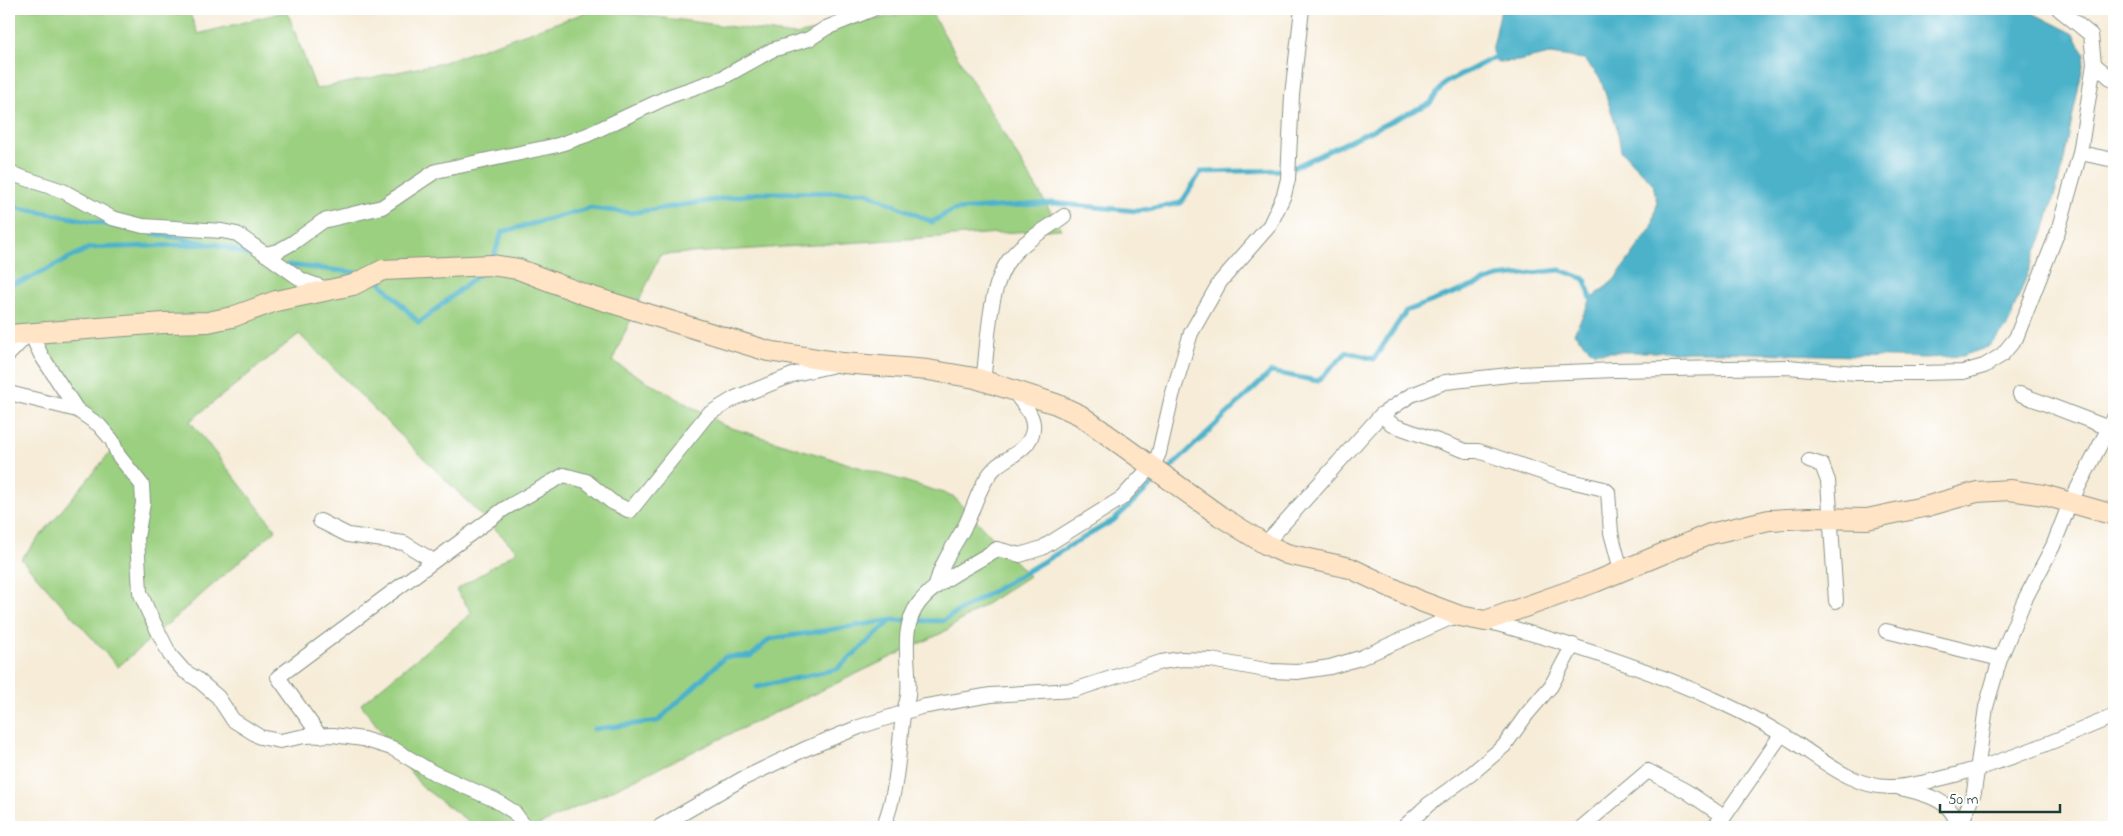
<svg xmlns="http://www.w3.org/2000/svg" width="2123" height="836" font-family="'Indie Flower',sans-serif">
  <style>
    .green { fill: #9cd081; stroke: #5e865a }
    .water { fill: #4bb2ca; stroke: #35787f }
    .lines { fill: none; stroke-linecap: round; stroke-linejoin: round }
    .stream { stroke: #4bb2ca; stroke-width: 5 }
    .street-casing { stroke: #8a9486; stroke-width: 16 }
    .secondary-casing { stroke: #8a9486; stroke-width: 22 }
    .street { stroke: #fff; stroke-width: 14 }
    .secondary { stroke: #ffe4c6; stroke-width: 20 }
  </style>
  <rect width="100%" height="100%" fill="#fff"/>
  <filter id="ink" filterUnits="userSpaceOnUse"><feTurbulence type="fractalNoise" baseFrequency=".02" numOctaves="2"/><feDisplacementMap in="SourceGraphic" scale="10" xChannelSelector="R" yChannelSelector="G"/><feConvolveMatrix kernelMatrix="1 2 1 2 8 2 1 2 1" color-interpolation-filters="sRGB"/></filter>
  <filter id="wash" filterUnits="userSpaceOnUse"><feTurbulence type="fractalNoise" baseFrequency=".0096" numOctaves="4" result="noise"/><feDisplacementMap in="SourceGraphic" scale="20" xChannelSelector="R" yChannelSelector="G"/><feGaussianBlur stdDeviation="1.12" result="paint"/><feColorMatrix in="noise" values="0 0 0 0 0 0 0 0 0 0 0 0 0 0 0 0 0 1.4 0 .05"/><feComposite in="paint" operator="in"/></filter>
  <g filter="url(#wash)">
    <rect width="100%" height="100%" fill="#f6ecd8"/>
    <path class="green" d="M9,9H188L198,34L287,11L316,89L441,63L596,9L795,35L929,9L1061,229L660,255L612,361L725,426L953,496L1029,576L942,633L535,827H476L421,786L361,704L472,613L456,590L517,551L299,334L190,421L276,530L118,667L21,559L113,449L28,337L9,347Z"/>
    <path class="water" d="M1501,9H2025L2074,34L2085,55L2063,165L2044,232L2006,329L1988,347L1962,356L1925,358L1721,352H1593L1574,333L1591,299L1614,280L1652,227L1657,203L1653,184L1621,151L1617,128L1600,78L1584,59L1550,54L1518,61L1497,62L1492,52Z"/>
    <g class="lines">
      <g class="stream">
        <path d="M9,206L121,227"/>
        <path d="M152,233L205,243"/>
        <path d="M492,262L502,232L590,208L631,213L759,193L866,192L932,222L953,210L1053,203L1137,211L1181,203L1201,172L1288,170L1430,103L1445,83L1495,57"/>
        <path d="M288,265L361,273"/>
        <path d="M376,278L419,323L483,271"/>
        <path d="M9,284L26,280L89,248L215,244L265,260"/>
        <path d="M1166,472L1271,372L1318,381L1347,352L1374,359L1406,311L1497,277L1560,270L1585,279L1591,299"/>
        <path d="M757,687L837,669L891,621"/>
        <path d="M594,729L658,721L725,657L751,656L770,639L893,620L942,621L1114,520L1160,477"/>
      </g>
    </g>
  </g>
  <g filter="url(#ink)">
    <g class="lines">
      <g class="street-casing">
        <g id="street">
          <path d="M2094,64L2114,81"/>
          <path d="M2080,153L2114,160"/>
          <path d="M9,173L63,191L112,218L143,226L222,231L237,234L302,280L327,289"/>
          <path d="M265,254L278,251L294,242L323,221L382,207L436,171L558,145L587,135L670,96L722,78L772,50L809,39L826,28L873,9"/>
          <path d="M9,354L30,332L41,355L77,410"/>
          <path d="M983,380C989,343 987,285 1012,256C1026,239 1047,229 1064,216"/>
          <path d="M9,393L77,410L99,425L112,440L118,455L142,485L143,503L137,537L140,592L148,611L170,655L184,671L197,679L218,697L233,720L260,737L280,741L305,736L333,735L363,739L392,748L434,773L495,800L514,812L525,827"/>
          <path d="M2020,394L2109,428"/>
          <path d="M1381,415L1393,425L1466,451H1478L1562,479L1604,489L1608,492L1611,533L1621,570"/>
          <path d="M1809,461L1822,465L1828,481L1836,601"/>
          <path d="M320,521L348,535L404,543L432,560"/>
          <path d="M1265,544L1381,415L1411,395L1445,382L1518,374L1615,370L1788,367L1856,373H1920L1963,372L1984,366L2002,355L2016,338L2058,231L2080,153L2094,64L2091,35L2059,9"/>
          <path d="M936,586C941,562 955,545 966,524C975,505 981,480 997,466C1009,456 1031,449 1033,429C1035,413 1019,402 1013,389"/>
          <path d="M1486,621C1565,642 1644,667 1718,701C1744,713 1773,728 1797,744C1826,763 1855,788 1892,787C1913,786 1935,780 1955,775C2010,760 2062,738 2114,716"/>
          <path d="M1886,631L2000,659"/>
          <path d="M320,736L278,677L504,509L564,475L586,481L612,502L630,511L707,415L735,398L795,374L835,365"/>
          <path d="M1900,788C1922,793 1955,800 1957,827"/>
          <path d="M659,827L742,779L805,749L859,727L921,707L991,695L1074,690L1161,662L1181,659L1211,660L1271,671L1297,672L1330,667L1360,658L1448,619L1460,616"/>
          <path d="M883,827C898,792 898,752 903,715C904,708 907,703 908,696C911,666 898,630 919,603C936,581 973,565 997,549L1020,555L1042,548L1122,498L1155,462L1159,453L1172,396L1191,333L1220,282L1270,225L1284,195L1288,179L1292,95L1302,9"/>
          <path d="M1404,827L1429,804L1471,774L1504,746L1527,714L1551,686L1573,645"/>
          <path d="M1582,827L1648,771L1686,791L1724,817"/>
          <path d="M1713,827L1724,817L1781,735"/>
          <path d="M1960,827L1974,792L1986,707L2000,659L2024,601L2053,546L2070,503L2114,418"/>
        </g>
      </g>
      <g class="secondary-casing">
        <path id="secondary" d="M9,335L164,323L208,322L232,317L276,301L353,285L383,270L491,265L518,269L586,295L768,351L843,363L928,370L975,378L1056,404L1080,415L1220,516L1265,544L1287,554L1350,568L1420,601L1460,616L1485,621L1595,582L1710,534L1769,520L1809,518L1867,519L1928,506L1977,492L2010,490L2044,495L2114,515"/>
      </g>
      <use href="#street" class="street"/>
      <use href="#secondary" class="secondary"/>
    </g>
  </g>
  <rect width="2123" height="836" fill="none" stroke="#fff" stroke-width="30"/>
  <path d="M1940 804v8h120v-8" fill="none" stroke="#1f3d34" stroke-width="2.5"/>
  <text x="1948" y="804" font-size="15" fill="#1f3d34" stroke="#ffffff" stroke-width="4" paint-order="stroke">50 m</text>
</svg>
